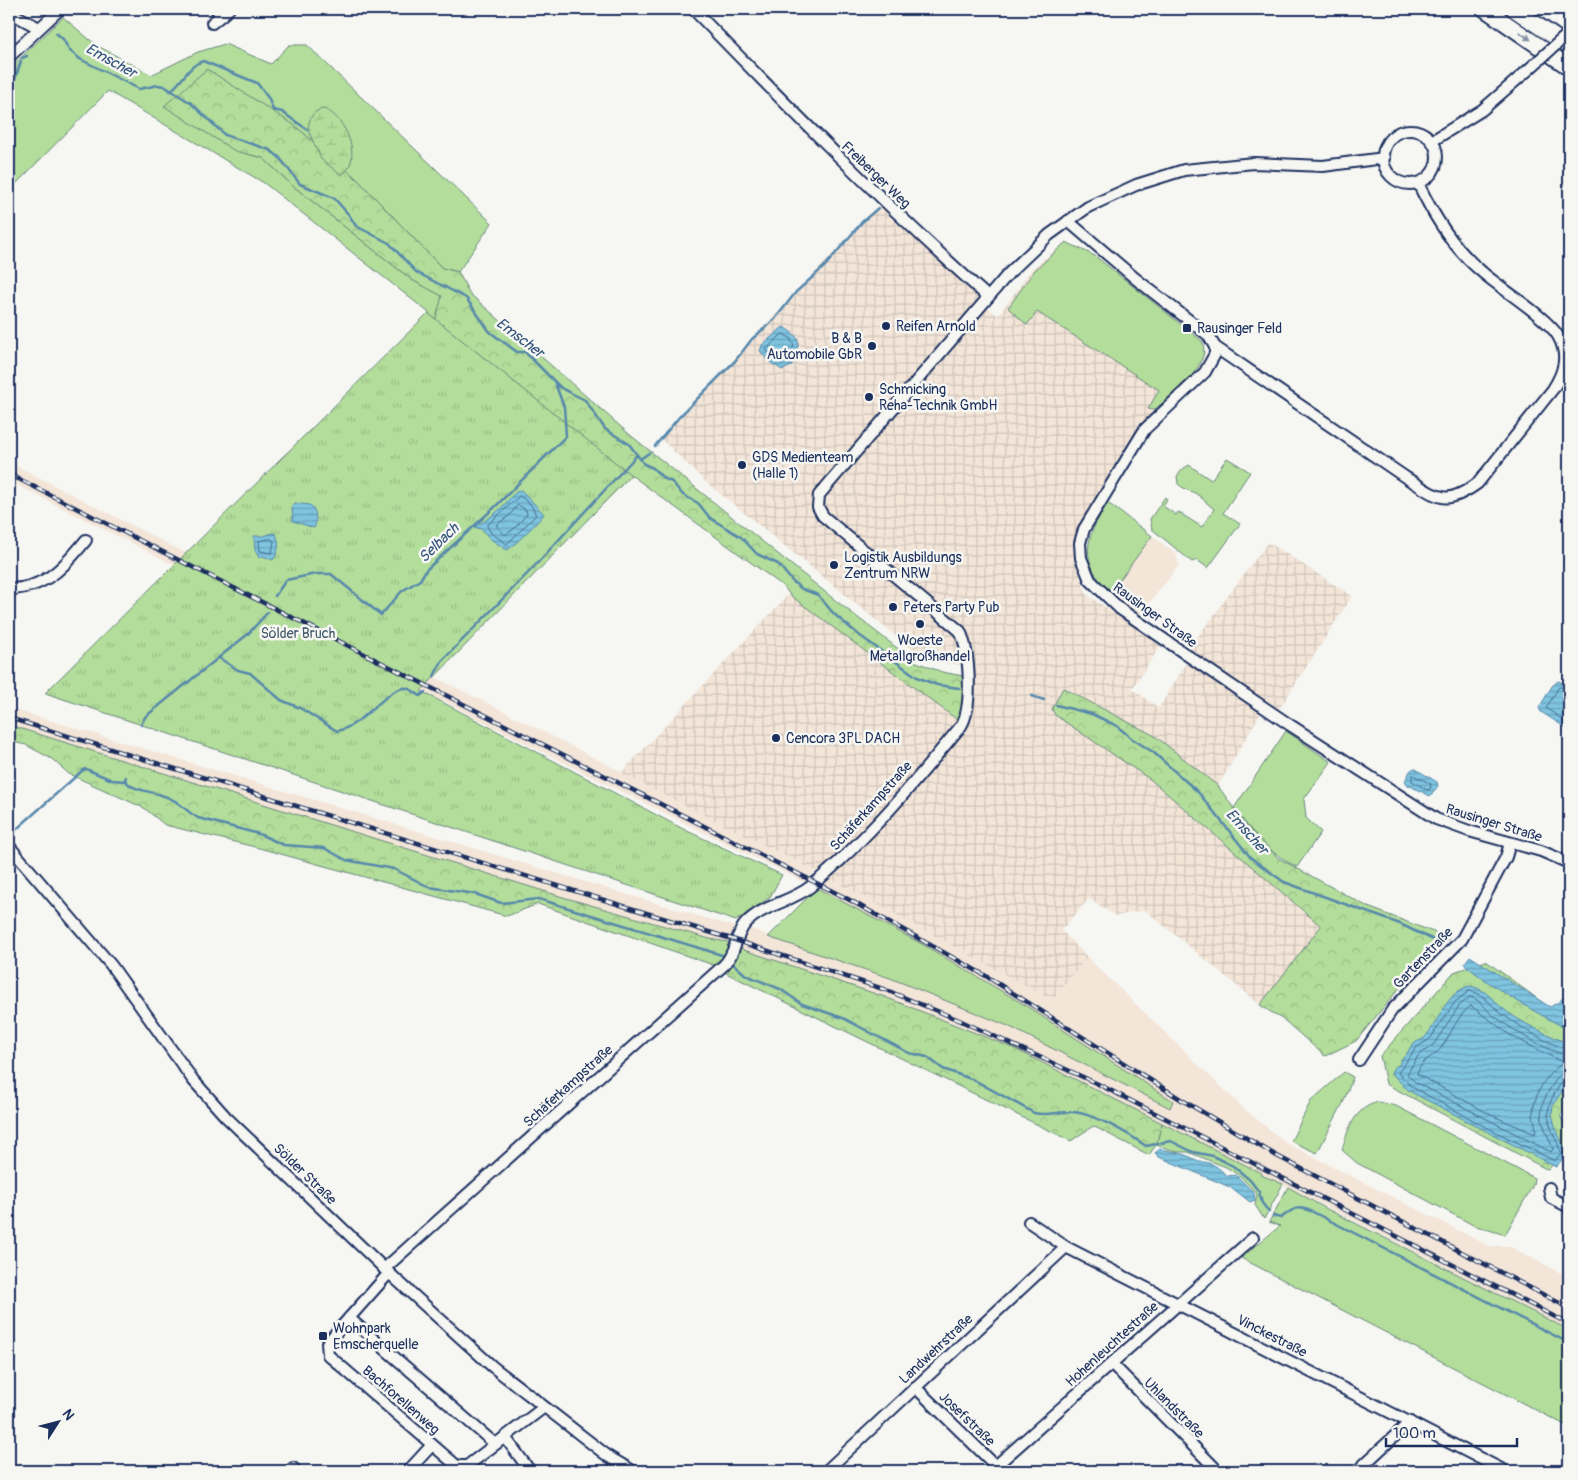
<svg xmlns="http://www.w3.org/2000/svg" width="1578" height="1480" font-family="Pangolin,sans-serif">
  <style>
    .built { fill: #f3e5d8 }
    .industrial { fill: url(#industrial-grid) }
    .green { fill: #b3dd9a; stroke: #67867c }
    .forest { fill: url(#forest-crowns); stroke: #67867c }
    .wetland { fill: url(#wetland-marsh); stroke: #67867c }
    .park { fill: url(#park-tufts); stroke: #67867c }
    .water { fill: url(#water-rules); stroke: #5788ac }
    .lines { fill: none; stroke-linecap: round; stroke-linejoin: round }
    .shore { stroke: #436b92; stroke-width: 1 }
    .stream { stroke: #5788ac; stroke-width: 2.5 }
    .minor-casing { stroke: #1b2f5e; stroke-width: 14 }
    .highway-casing { stroke: #1b2f5e; stroke-width: 19 }
    .minor { stroke: #f6f6f2; stroke-width: 10 }
    .highway { stroke: #f6f6f2; stroke-width: 15 }
    .rail-casing { stroke: #1b2f5e; stroke-width: 4.5 }
    .rail { stroke: #f6f6f2; stroke-width: 2.5; stroke-dasharray: 8; stroke-linecap: butt }
    .minor-bridge-casing { stroke: #1b2f5e; stroke-width: 14; stroke-linecap: butt }
    .minor-bridge { stroke: #f6f6f2; stroke-width: 10 }
    .oneway { fill: #8892a8 }
    .poi-dot { fill: #1b2f5e; stroke: #f6f6f2; stroke-width: 2 }
    .labels { text-anchor: middle; dominant-baseline: central; stroke-width: 5; stroke-linejoin: round; paint-order: stroke }
    .street-label { font-size: 14px; fill: #1b2f5e; stroke: #f6f6f2 }
    .poi-label { font-size: 14px; fill: #1b2f5e; stroke: #f6f6f2; text-anchor: start }
    .park-label { font-size: 14px; fill: #415a6d; stroke: #f6f6f2 }
    .water-label { font-size: 15px; font-style: italic; fill: #34547e; stroke: #f6f6f2 }
  </style>
  <defs>
    <pattern id="industrial-grid" width="8" height="8" patternUnits="userSpaceOnUse" patternTransform="scale(1.25)"><rect width="8" height="8" fill="#f3e5d8"/><path d="M0 4h8M4 0v8" fill="none" stroke="#d0c5bc"/></pattern>
    <pattern id="forest-crowns" width="20" height="18" patternUnits="userSpaceOnUse" patternTransform="scale(1.25)"><rect width="20" height="18" fill="#b3dd9a"/><path d="M2 6a3 3 0 1 1 6 0M12 15a3 3 0 1 1 6 0" fill="none" stroke="#99be87"/></pattern>
    <pattern id="wetland-marsh" width="20" height="14" patternUnits="userSpaceOnUse" patternTransform="scale(1.25)"><rect width="20" height="14" fill="#b3dd9a"/><path d="M1 5h8M5 5V1M11 12h8M15 12V8" fill="none" stroke="#99be87"/></pattern>
    <pattern id="park-tufts" width="24" height="20" patternUnits="userSpaceOnUse" patternTransform="scale(1.25)"><rect width="24" height="20" fill="#b3dd9a"/><path d="M3 7l-1-3M5 7V3M7 7l1-3M15 17l-1-3M17 17v-4M19 17l1-3" fill="none" stroke="#99be87"/></pattern>
    <pattern id="water-rules" width="6" height="5" patternUnits="userSpaceOnUse" patternTransform="scale(1.25)"><rect width="6" height="5" fill="#7fc4e0"/><path d="M0 2.5h6" fill="none" stroke="#67a0b9"/></pattern>
  </defs>
  <rect width="100%" height="100%" fill="#f6f6f2"/>
  <filter id="ink" filterUnits="userSpaceOnUse"><feTurbulence type="fractalNoise" baseFrequency=".02" numOctaves="2"/><feDisplacementMap in="SourceGraphic" scale="10" xChannelSelector="R" yChannelSelector="G"/><feConvolveMatrix kernelMatrix="1 2 1 2 8 2 1 2 1" color-interpolation-filters="sRGB"/></filter>
  <g filter="url(#ink)">
    <g class="built">
      <path d="M9,462L187,554L501,710L814,871L806,883L610,786L9,481Z"/>
      <path d="M1152,536L1176,554L1179,565L1139,616L1110,593Z"/>
      <path d="M9,708L735,927L737,933L734,943L710,939L566,898L202,787L9,725Z"/>
      <path d="M829,878L1052,999L1087,957L1245,1110L1286,1143L1489,1246H1509L1569,1277V1330L1041,1062L885,997L744,950L739,945L742,935L748,928L890,978L1008,1026L1173,1102L1020,1002L922,944L817,888Z"/>
    </g>
    <path class="industrial" d="M879,205L974,289L978,299L998,316L1032,269L1066,242L1095,256L1202,341L1205,353L1199,367L1138,431L1079,529L1075,540L1078,567L1086,594L1161,645L1132,689L1159,708L1192,654L1188,650L1268,542L1352,596L1278,711L1266,704L1218,786L1155,736L1063,688L1052,709L1055,715L1151,780L1321,926L1260,1005L1145,910L1116,916L1089,899L1061,930L1087,957L1052,1000L829,878L621,773L790,593L963,699L962,665L930,661L918,654L707,483L660,438Z"/>
    <g class="green">
      <path d="M63,17L96,45L151,75L198,52L225,44L271,64L289,45H307L492,223L458,272L442,268L357,179L294,125L235,150L263,158L293,186L412,280L443,296L436,322L428,312L264,183L108,91L9,191V69Z"/>
      <path d="M1066,242L1095,256L1202,341C1213,366 1171,395 1154,410L1148,409L1159,390L1037,312L1027,325L1008,308L1034,271Z"/>
      <path d="M1227,458L1250,472L1223,513L1240,524L1208,568L1197,560L1192,562L1152,529L1150,519L1165,497L1167,499L1163,506L1176,515L1178,512L1202,527L1214,509C1207,504 1202,497 1195,493C1189,490 1185,490 1178,484L1177,476L1183,469L1189,465L1211,480Z"/>
      <path d="M1108,503L1152,536L1110,593C1079,560 1084,539 1108,503Z"/>
      <path d="M1286,731L1331,762L1304,799L1306,818L1321,832L1297,867C1270,854 1251,832 1234,808Z"/>
      <path d="M817,888L922,944L1020,1002L1173,1101L1170,1108L1008,1026L890,978L768,937Z"/>
      <path d="M1344,1072L1353,1077L1343,1103L1317,1153L1291,1141L1311,1101Z"/>
      <path d="M1378,1102L1396,1106L1534,1178L1533,1185L1505,1235L1473,1225L1357,1163L1342,1150C1348,1128 1355,1108 1378,1102Z"/>
      <path d="M1162,1123L1261,1173V1175L1283,1184L1264,1219L1255,1205L1257,1194L1240,1176L1226,1167L1188,1152H1178L1156,1145Z"/>
      <path d="M1288,1187L1325,1208L1569,1330V1427L1241,1258L1280,1226L1269,1222Z"/>
    </g>
    <g class="forest">
      <path d="M207,69L294,125L357,179L442,268L458,272L470,294L629,434L835,600L914,661L942,672L963,676V699L959,721L791,596L783,586L631,475L591,516L329,517L276,463L377,369L435,322L442,296L412,280L293,186L263,158L235,151L164,106Z"/>
      <path d="M1063,688L1155,736L1218,786L1245,824L1278,858L1368,907L1449,938L1406,980L1356,1041L1325,1056L1285,1021L1260,1005L1321,926L1151,780L1055,715L1052,709Z"/>
      <path d="M9,725L566,898L710,939L734,943L729,952L716,966L538,904L507,916L259,848L165,825L144,808L69,774L52,759L26,745L9,741Z"/>
      <path d="M739,945L744,950L885,997L1013,1048L1162,1123L1156,1145L1149,1155L1093,1126L1071,1141L722,971L738,954Z"/>
      <path d="M1486,961L1569,1022V1104L1560,1115L1569,1135V1146L1548,1170L1386,1084L1380,1056L1454,972Z"/>
    </g>
    <path class="wetland" d="M324,109C345,116 365,161 341,175L321,159L308,130C309,118 313,110 324,109Z"/>
    <path class="park" d="M428,313L631,475L421,691L685,830L782,875L770,897L736,921L45,693Z"/>
    <g class="water">
      <path d="M783,327C811,342 792,349 792,366L782,370L768,361L760,351L762,345Z"/>
      <path d="M521,490L544,514C542,518 511,549 507,550L489,538L483,530L474,527C482,523 496,514 503,506C509,500 512,493 521,490Z"/>
      <path d="M295,503C299,504 305,504 309,505C317,507 317,523 314,528L293,521L292,507Z"/>
      <path d="M272,533L276,534C280,543 279,552 273,560L263,556L259,558L255,550L254,536H264Z"/>
      <path d="M1558,681L1569,685V730L1541,712L1539,708L1552,686Z"/>
      <path d="M1414,768L1437,782L1438,786L1430,796L1408,785L1405,781L1410,771Z"/>
      <path d="M1470,956L1550,1007L1559,1002L1569,991V1030C1533,1011 1496,990 1464,964Z"/>
      <path d="M1469,986C1484,988 1490,997 1501,1007C1520,1023 1547,1034 1569,1044V1081L1553,1105L1552,1114L1555,1126L1567,1154L1556,1167L1409,1091L1391,1073L1394,1067L1399,1065L1401,1059C1407,1057 1408,1049 1413,1044C1416,1041 1422,1041 1426,1036C1440,1019 1446,993 1469,986Z"/>
      <path d="M1160,1149C1170,1151 1192,1155 1198,1162C1212,1161 1218,1167 1227,1176L1236,1175L1254,1193L1255,1200L1250,1202L1232,1188L1159,1157L1155,1153Z"/>
    </g>
    <g class="lines">
      <g class="shore">
        <path d="M783,334L790,338L794,346L787,361L782,364L766,350Z"/>
        <path d="M520,496L531,505L536,515L507,544L491,533L487,526Z"/>
        <path d="M518,505L526,510L527,514L515,528L505,535L496,525L509,516Z"/>
        <path d="M271,539L274,541L272,553L260,551L259,541Z"/>
        <path d="M1569,688L1559,687L1546,708L1569,724"/>
        <path d="M1413,775L1431,784L1430,789L1427,790L1412,781Z"/>
        <path d="M1471,1006L1510,1035L1562,1062L1561,1065C1546,1073 1533,1097 1533,1115C1534,1121 1537,1128 1535,1134L1491,1115L1417,1074C1423,1057 1432,1059 1441,1048C1451,1035 1457,1015 1471,1006Z"/>
        <path d="M1569,1049C1552,1047 1511,1022 1497,1010C1488,1002 1483,993 1469,991L1455,1002L1430,1039L1417,1047L1398,1073L1412,1087L1484,1126L1555,1161L1561,1153C1552,1126 1539,1116 1558,1088C1561,1083 1563,1079 1569,1078"/>
        <path d="M1569,1055C1550,1054 1510,1028 1494,1016C1485,1009 1481,1000 1470,997L1459,1006L1434,1044L1418,1056L1407,1074L1415,1082L1551,1152L1553,1149C1542,1119 1533,1113 1554,1083C1558,1076 1561,1072 1569,1072"/>
      </g>
      <g class="stream">
        <path d="M56,33L63,39L69,50L80,59L139,89L158,85L164,86L191,103L225,135L270,150L279,157L300,184L334,198L349,215L356,226L389,243L416,272L466,298L490,332L517,352H525L561,388L585,400L605,429L629,444L644,464L653,468L663,478L672,482L683,495L698,503L710,518L741,537L757,554L778,564L793,582L802,589L818,595L834,614L859,635L917,677L937,685L959,688"/>
        <path d="M22,58L27,56"/>
        <path d="M15,79L21,61"/>
        <path d="M9,89L14,82"/>
        <path d="M170,91C183,82 188,65 203,61L257,83L269,99L273,110L282,112L308,130"/>
        <path d="M655,446L680,416L735,361L752,339L775,319L796,292L825,266L862,222L878,208"/>
        <path d="M640,459L649,453"/>
        <path d="M275,596L286,580L316,574H331L381,615L402,591L420,580L426,570L496,506L566,436L564,407L555,383"/>
        <path d="M219,658L238,670L250,673L281,700L300,708L337,731C362,726 385,691 403,688C409,687 415,692 420,696L425,692"/>
        <path d="M434,676L442,661L531,570L637,455"/>
        <path d="M1032,696L1044,700"/>
        <path d="M1056,705L1092,714L1117,726L1131,738L1153,752L1198,792L1251,858L1284,882L1400,924L1442,944"/>
        <path d="M141,725L145,717L248,634L268,612"/>
        <path d="M125,779C129,790 150,791 161,795C181,801 181,808 198,818L259,834L284,845L324,848L346,860L394,869L429,887L475,894L501,903L539,899L725,956"/>
        <path d="M10,835L83,770L86,769L112,780L124,781L126,777"/>
        <path d="M732,963L746,975L780,989L802,1004L843,1018L909,1053L927,1057L943,1069L974,1080L1034,1113C1048,1116 1057,1112 1070,1112C1090,1111 1129,1134 1146,1146L1171,1141L1193,1152L1213,1156L1233,1166L1250,1180L1259,1192L1262,1203L1269,1212"/>
        <path d="M1561,1025L1569,1032"/>
        <path d="M1562,1157L1569,1161"/>
        <path d="M1273,1216L1281,1218C1293,1209 1297,1205 1311,1211L1569,1343"/>
      </g>
      <g class="minor-casing">
        <g id="minor">
          <path d="M216,9L222,15L229,9"/>
          <path d="M693,9C789,108 885,205 988,297"/>
          <path d="M9,12L39,28"/>
          <path d="M212,23L222,15"/>
          <path d="M9,57L60,9"/>
          <circle cx="1410" cy="157" r="27"/>
          <path d="M1432,141L1482,110L1527,71"/>
          <path d="M1068,221L1136,279L1208,335L1215,347V354L1205,372L1145,429L1084,529L1080,543L1081,558L1090,580L1120,609L1197,662L1290,725L1436,819L1469,831L1541,851L1569,863"/>
          <path d="M1215,347L1405,477C1438,497 1444,508 1478,483L1553,389C1564,372 1569,355 1558,336C1548,318 1500,288 1482,272C1454,249 1433,215 1418,183"/>
          <path d="M9,589C45,589 65,566 86,540"/>
          <path d="M9,846L111,965L193,1080L226,1117L389,1273L493,1367L609,1457L633,1471"/>
          <path d="M1359,1060L1392,1010L1462,939L1506,857L1510,843"/>
          <path d="M1549,1188L1551,1198L1569,1207"/>
          <path d="M1029,1222L1066,1247L1505,1471"/>
          <path d="M384,1269L724,965C736,953 735,936 745,924C762,905 791,902 810,887C867,840 915,782 961,726C973,707 970,652 960,631L823,516L818,507L819,495L1009,273L1049,235L1088,207L1136,185L1184,170L1254,163L1323,166L1384,158"/>
          <path d="M389,1273L327,1343L328,1355L457,1466H467L543,1408"/>
          <path d="M349,1318L495,1444"/>
          <path d="M1111,1363L1218,1471"/>
          <path d="M915,1387L1001,1471"/>
          <path d="M505,1437L530,1471"/>
          <path d="M290,1471L293,1468L296,1471"/>
          <path d="M408,1471L432,1445"/>
          <path d="M826,1471L1066,1247"/>
          <path d="M990,1471L1253,1238"/>
          <path d="M1357,1471L1410,1422"/>
        </g>
      </g>
      <g class="highway-casing">
        <g id="highway">
          <path d="M1485,9L1569,67"/>
          <path d="M1514,9L1569,47"/>
        </g>
      </g>
      <use href="#minor" class="minor"/>
      <use href="#highway" class="highway"/>
      <g class="rail-casing">
        <g id="rail">
          <path d="M9,474L846,898L986,976L1182,1100L1277,1156L1569,1308"/>
          <path d="M9,718L735,940L886,990L959,1020L1098,1084L1569,1324"/>
        </g>
      </g>
      <use href="#rail" class="rail"/>
      <g class="minor-bridge-casing">
        <path id="minor-bridge" d="M1527,71L1569,33"/>
      </g>
      <use href="#minor-bridge" class="minor-bridge"/>
    </g>
    <defs><path id="oneway-solid" d="M-6-.8H1V-3.2L6.5 0L1 3.2V.8H-6Z" transform="scale(1.25)"/></defs>
    <use class="oneway" href="#oneway-solid" transform="translate(1525 36) rotate(34)"/>
  </g>
  <g class="poi-dot">
    <circle cx="886" cy="326" r="5"/>
    <rect x="1182" y="323" width="10" height="10" rx="2.5"/>
    <circle cx="872" cy="346" r="5"/>
    <circle cx="869" cy="397" r="5"/>
    <circle cx="742" cy="465" r="5"/>
    <circle cx="834" cy="565" r="5"/>
    <circle cx="893" cy="607" r="5"/>
    <circle cx="920" cy="624" r="5"/>
    <circle cx="776" cy="738" r="5"/>
    <rect x="318" y="1331" width="10" height="10" rx="2.5"/>
  </g>
  <g class="labels">
    <g class="street-label">
      <text transform="translate(876 175) rotate(44)">Freiberger Weg</text>
      <text transform="translate(1155 615) rotate(36)">Rausinger Straße</text>
      <text transform="translate(871 806) rotate(-48)">Schäferkampstraße</text>
      <text transform="translate(1494 823) rotate(17)">Rausinger Straße</text>
      <text transform="translate(1423 958) rotate(-46)">Gartenstraße</text>
      <text transform="translate(568 1086) rotate(-42)">Schäferkampstraße</text>
      <text transform="translate(305 1174) rotate(44)">Sölder Straße</text>
      <text transform="translate(1272 1336) rotate(27)">Vinckestraße</text>
      <text transform="translate(1112 1344) rotate(-42)">Hohenleuchtestraße</text>
      <text transform="translate(936 1349) rotate(-43)">Landwehrstraße</text>
      <text transform="translate(401 1400) rotate(41)">Bachforellenweg</text>
      <text transform="translate(1174 1408) rotate(45)">Uhlandstraße</text>
      <text transform="translate(967 1419) rotate(44)">Josefstraße</text>
    </g>
    <g class="poi-label">
      <text x="896" y="326">Reifen Arnold</text>
      <text x="1197" y="328">Rausinger Feld</text>
      <text x="862" y="338" text-anchor="end">B &amp; B<tspan x="862" dy="16">Automobile GbR</tspan></text>
      <text x="879" y="389">Schmicking<tspan x="879" dy="16">Reha-Technik GmbH</tspan></text>
      <text x="752" y="457">GDS Medienteam<tspan x="752" dy="16">(Halle 1)</tspan></text>
      <text x="844" y="557">Logistik Ausbildungs<tspan x="844" dy="16">Zentrum NRW</tspan></text>
      <text x="903" y="607">Peters Party Pub</text>
      <text x="920" y="640" text-anchor="middle">Woeste<tspan x="920" dy="16">Metallgroßhandel</tspan></text>
      <text x="786" y="738">Cencora 3PL DACH</text>
      <text x="333" y="1328">Wohnpark<tspan x="333" dy="16">Emscherquelle</tspan></text>
    </g>
    <g class="park-label">
      <text x="298" y="633">Sölder Bruch</text>
    </g>
    <g class="water-label">
      <text transform="translate(111 61) rotate(29)">Emscher</text>
      <text transform="translate(520 338) rotate(37)">Emscher</text>
      <text transform="translate(439 543) rotate(-44)">Selbach</text>
      <text transform="translate(1247 832) rotate(48)">Emscher</text>
    </g>
  </g>
  <rect width="1578" height="1480" fill="none" stroke="#f6f6f2" stroke-width="30"/>
  <rect x="15" y="15" width="1548" height="1450" fill="none" stroke="#1b2f5e" stroke-width="2" filter="url(#ink)"/>
  <g transform="translate(58 1422) rotate(54)" stroke="#f6f6f2" stroke-width="4" paint-order="stroke">
  <path d="M0-4L9 19L0 12L-9 19Z" fill="#1b2f5e"/>
  <text y="-8" font-size="14" font-weight="bold" text-anchor="middle" fill="#1b2f5e">N</text>
  </g>
  <path d="M1386 1438v8h131v-8" fill="none" stroke="#1b2f5e" stroke-width="2.5"/>
  <text x="1393" y="1438" font-size="15" fill="#1b2f5e" stroke="#f6f6f2" stroke-width="4" paint-order="stroke">100 m</text>
</svg>
